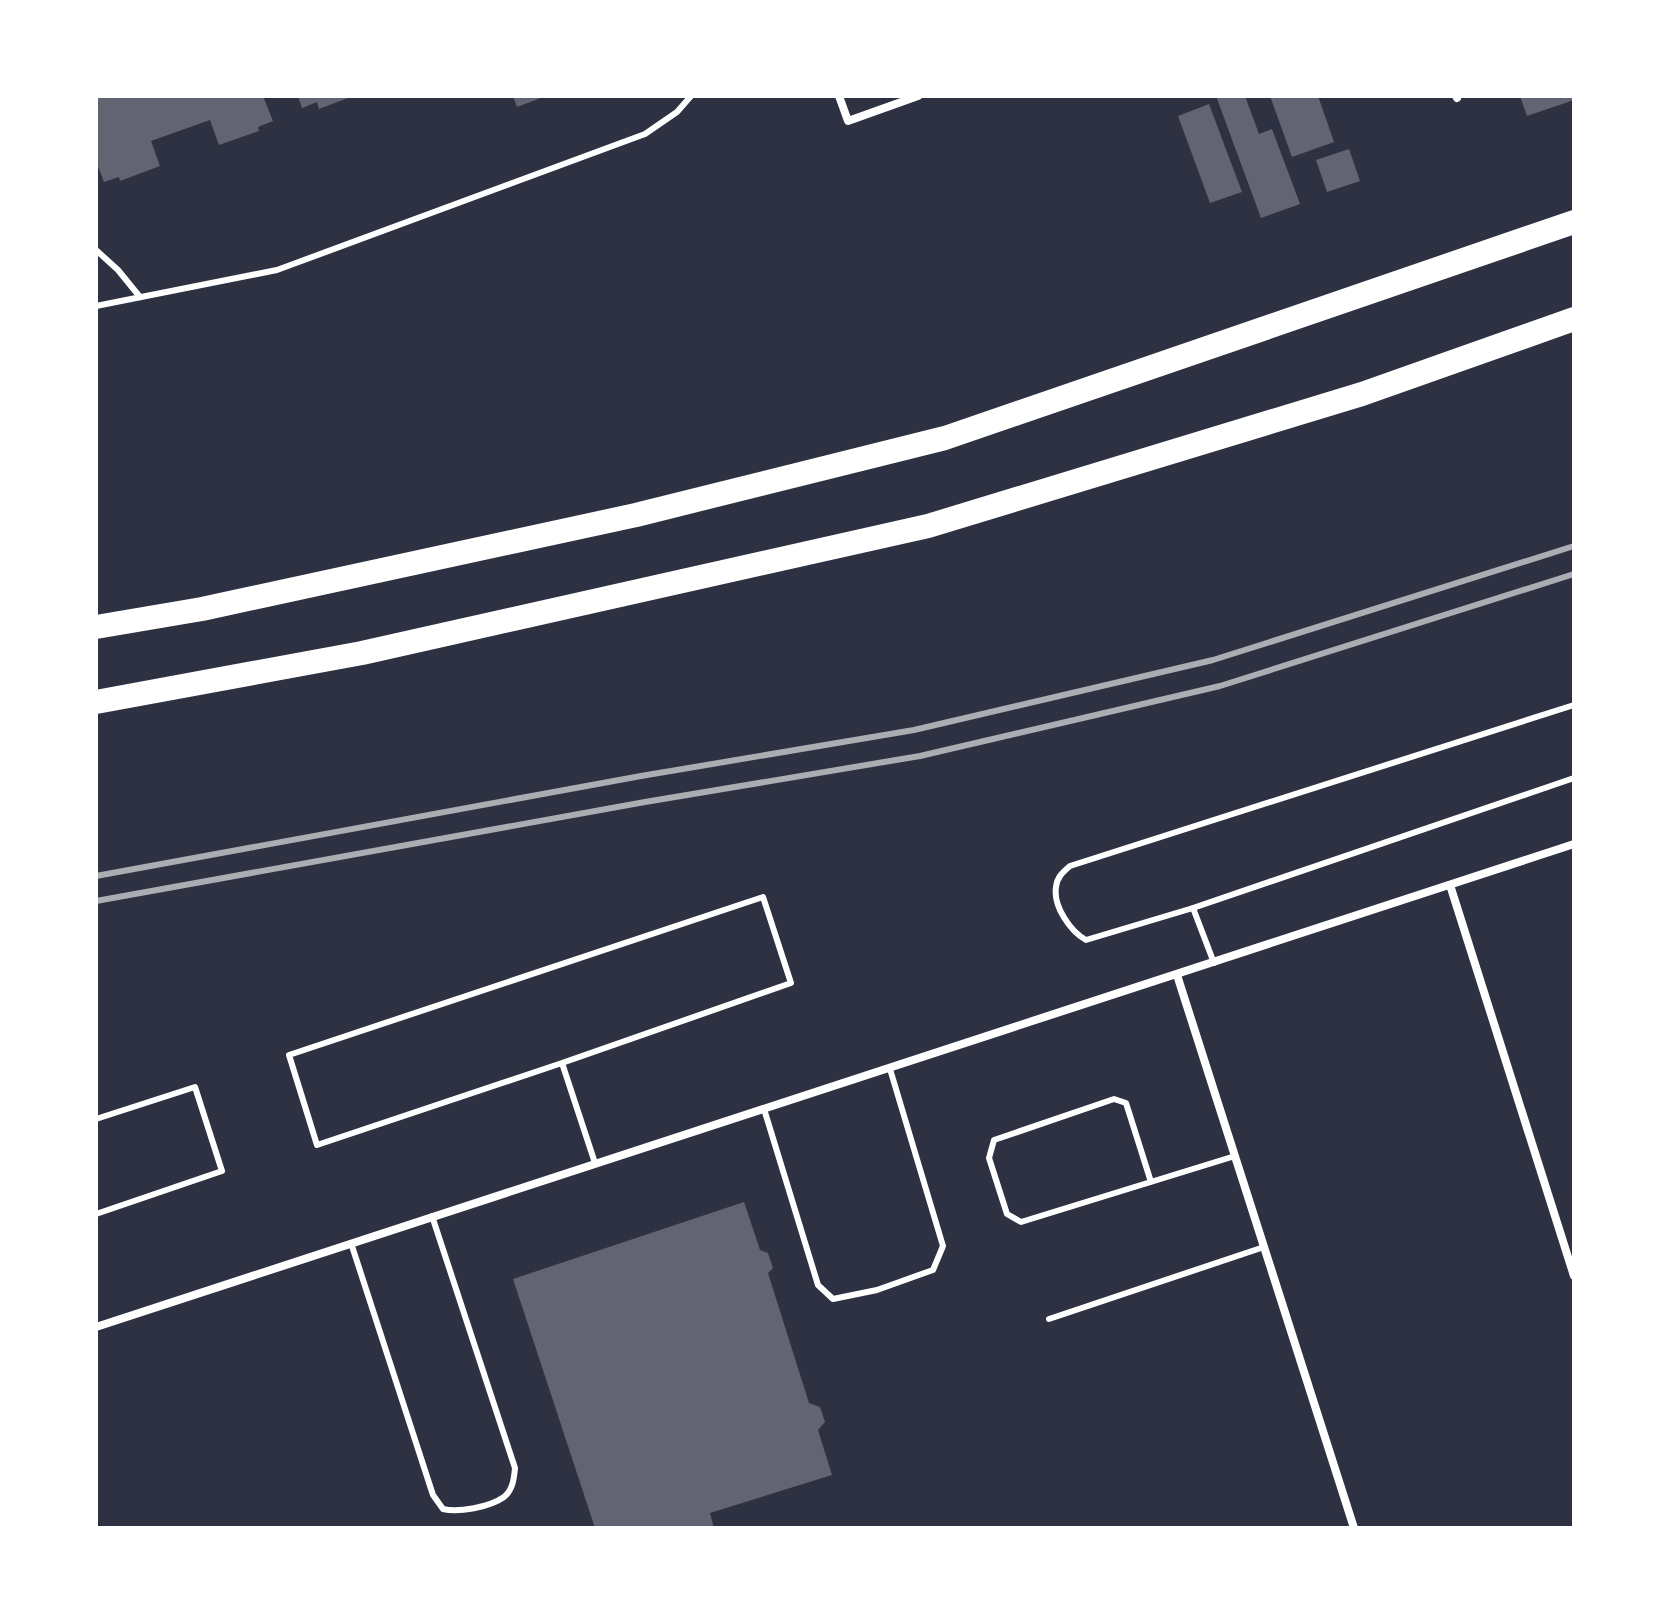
<svg xmlns="http://www.w3.org/2000/svg" width="1670" height="1624" font-family="'Noto Serif',serif">
  <style>
    .building { fill: #626471 }
    .lines { fill: none; stroke-linecap: round; stroke-linejoin: round }
    .service { stroke: #fff; stroke-width: 6 }
    .minor { stroke: #fff; stroke-width: 8 }
    .motorway { stroke: #fff; stroke-width: 24 }
    .rail { stroke: #abadb3; stroke-width: 6 }
  </style>
  <rect width="100%" height="100%" fill="#2d3142"/>
  <g class="building">
    <path d="M96,96H263L273,121L258,127L259,131L219,145L210,120L151,141L160,166L120,181L119,177L104,182L96,161Z"/>
    <path d="M298,96H353L319,109L317,102L302,108Z"/>
    <path d="M513,96H546L517,107Z"/>
    <path d="M1216,96H1245L1259,134L1272,129L1300,204L1261,218Z"/>
    <path d="M1270,96H1318L1334,142L1292,157Z"/>
    <path d="M1520,96H1574V100L1527,116Z"/>
    <path d="M1209,104L1242,192L1210,203L1178,116Z"/>
    <path d="M1349,149L1360,181L1327,192L1316,160Z"/>
    <path d="M744,1202L760,1250L768,1253L773,1268L768,1273L809,1403L820,1407L825,1422L818,1430L832,1475L710,1513L714,1528H595L513,1279Z"/>
  </g>
  <g class="lines">
    <g class="service">
      <path d="M96,250L118,270L140,297"/>
      <path d="M96,306L277,270L645,134L677,112L691,96"/>
      <path d="M1574,705L1070,866C1063,872 1057,877 1056,887C1053,906 1070,931 1086,940L1193,908L1574,778"/>
      <path d="M1193,908L1214,963"/>
      <path d="M562,1063L791,983L763,897L289,1055L317,1145L562,1063L595,1163"/>
      <path d="M764,1109L818,1285L833,1299L877,1290L933,1270L943,1246L890,1069"/>
      <path d="M96,1119L195,1087L222,1171L96,1214"/>
      <path d="M1151,1182L1126,1103L1114,1099L994,1140L989,1158L1007,1214L1021,1222L1235,1156"/>
      <path d="M351,1243L433,1495L443,1509C458,1513 490,1507 504,1497C513,1490 514,1478 515,1468L432,1216"/>
      <path d="M1049,1319L1264,1247"/>
    </g>
    <g class="minor">
      <path d="M839,96L848,121L918,96"/>
      <path d="M1456,96L1457,98"/>
      <path d="M1450,885L1574,1276"/>
      <path d="M1177,975L1354,1528"/>
      <path d="M96,1327L1574,844"/>
    </g>
    <g class="motorway">
      <path d="M96,627L202,609L636,515L945,438L1574,222"/>
      <path d="M96,702L362,653L928,526L1362,394L1574,319"/>
    </g>
    <g class="rail">
      <path d="M96,876L641,776L914,730L1213,660L1574,546"/>
      <path d="M96,901L645,802L920,756L1220,686L1574,574"/>
    </g>
  </g>
  <rect width="1670" height="1624" fill="none" stroke="#ffffff" stroke-width="196"/>
</svg>
